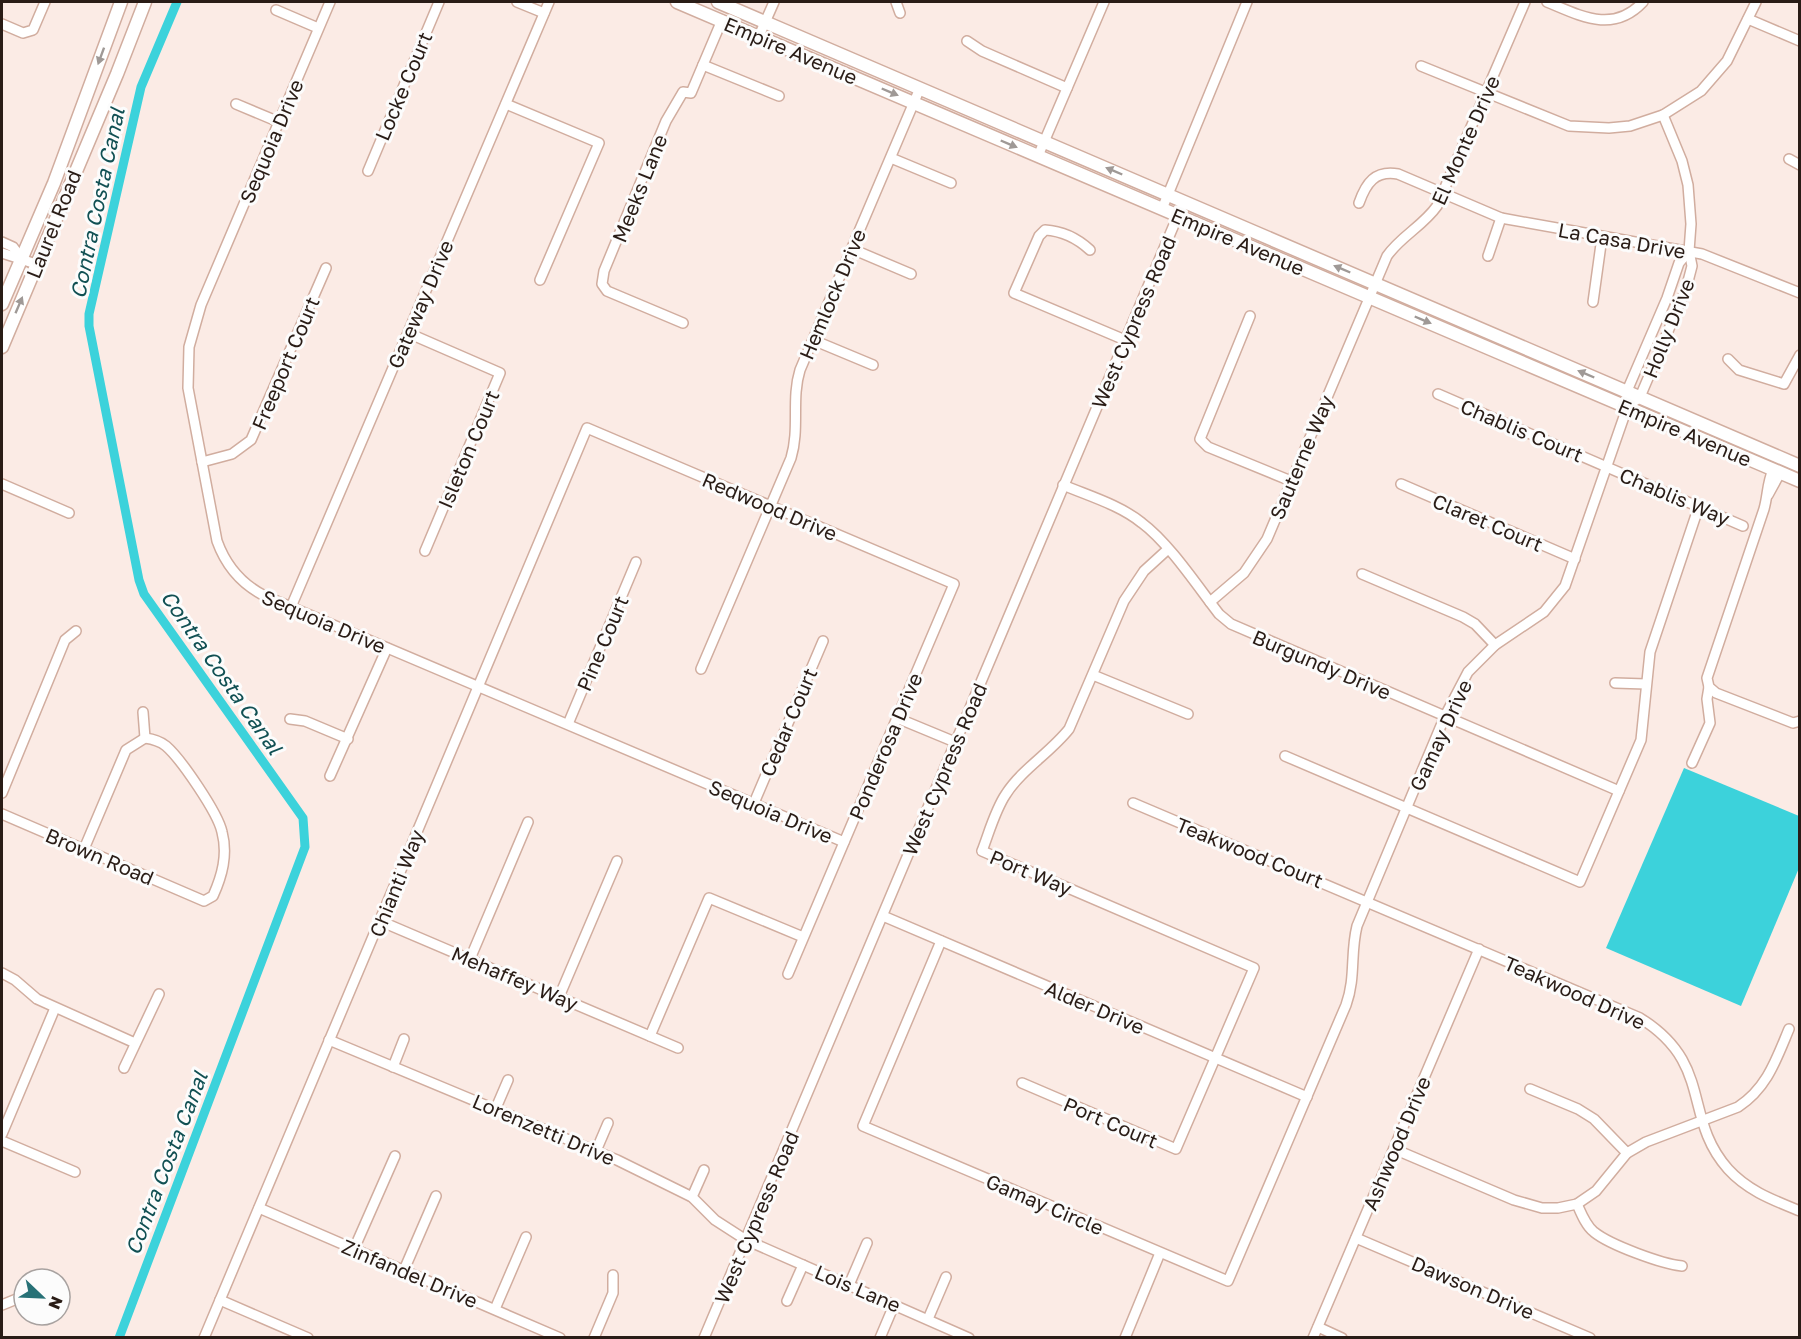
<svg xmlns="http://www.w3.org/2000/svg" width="1801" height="1339" font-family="'Golos Text',sans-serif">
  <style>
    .water { fill: #3cd2db }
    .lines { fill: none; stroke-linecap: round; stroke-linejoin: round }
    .canal { stroke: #3cd2db; stroke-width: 9 }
    .minor-casing { stroke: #d1ad9f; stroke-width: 12 }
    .major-casing { stroke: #d1ad9f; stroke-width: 15 }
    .minor { stroke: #fff; stroke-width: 9 }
    .major { stroke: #fff; stroke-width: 12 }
    .oneway { fill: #9f9996 }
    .labels { text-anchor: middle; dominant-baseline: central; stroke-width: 6; stroke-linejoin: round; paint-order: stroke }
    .street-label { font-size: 20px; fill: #291c16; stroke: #fcfcfc }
    .water-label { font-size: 21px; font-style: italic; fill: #115053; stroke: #fcfcfc }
  </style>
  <rect width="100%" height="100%" fill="#fbebe5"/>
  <path class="water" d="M1684,768L1799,816V868L1741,1006L1606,948Z"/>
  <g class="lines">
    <path class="canal" d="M119,1338L305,847L303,818L144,594L139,580L89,326V314L141,87L177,2"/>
    <g class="minor-casing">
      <g id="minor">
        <path d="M330,2L201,305L189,347L188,388L217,541C226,566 241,584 265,596L844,842"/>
        <path d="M517,2L544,13"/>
        <path d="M896,2L900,13"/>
        <path d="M1547,2C1581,16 1613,34 1643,2"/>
        <path d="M276,10L318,28"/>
        <path d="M1748,19L1800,41"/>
        <path d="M2,24L23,33L33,30L45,2"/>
        <path d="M759,36L774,2"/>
        <path d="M967,41L982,51L1067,88"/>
        <path d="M703,65L779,96"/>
        <path d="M1421,66L1569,126L1609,128L1630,126L1663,115L1701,91L1727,61L1756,2"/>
        <path d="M236,104L279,122"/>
        <path d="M506,104L599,143L540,280"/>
        <path d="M1038,156L1104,2"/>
        <path d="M891,158L951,183"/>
        <path d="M1789,159L1800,165"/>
        <path d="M368,171L439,2"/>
        <path d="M1359,203C1366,183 1375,170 1398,174L1501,218L1702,254L1800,293"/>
        <path d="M1162,209L1247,2"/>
        <path d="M2,242L13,247L21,258"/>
        <path d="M852,249L911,274"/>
        <path d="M1090,250C1077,238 1063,231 1045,230L1039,236L1014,293L1125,340"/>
        <path d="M2,253L36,264"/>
        <path d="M1488,256L1501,218"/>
        <path d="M1593,302L1602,237"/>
        <path d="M1250,316L1200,439L1208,447L1291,481"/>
        <path d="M683,323L607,291L602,284L604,271L666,121L683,92L691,93L722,20"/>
        <path d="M408,333L500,373L425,551"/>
        <path d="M813,340L873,365"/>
        <path d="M1728,359L1739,370L1784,384L1800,355"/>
        <path d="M1438,394L1743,526"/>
        <path d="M1635,401L1640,397L1686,289L1692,266L1689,251L1691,224L1688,185L1682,161L1663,115"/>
        <path d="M202,462L232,454L251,440L326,268"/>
        <path d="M1773,470C1767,483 1768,495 1764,509L1707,678L1709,687L1716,693L1793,723L1800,721"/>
        <path d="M2,484L69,513"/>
        <path d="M1401,484L1575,559"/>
        <path d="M1063,485C1089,496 1120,505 1142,523C1169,543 1198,587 1219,614L1231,624L1619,791"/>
        <path d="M1768,495L1780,473"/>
        <path d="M1362,574L1463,617L1475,624L1495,645"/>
        <path d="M1210,602L1244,573L1267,539L1387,256C1401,236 1423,226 1437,206L1525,2"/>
        <path d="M291,607L549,2"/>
        <path d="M701,669L791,458C800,428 791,399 800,370L920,88"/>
        <path d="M1093,675L1188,714"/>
        <path d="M1615,683L1646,684"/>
        <path d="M143,712L145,738"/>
        <path d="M897,718L955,742"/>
        <path d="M290,719L305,721L348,739"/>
        <path d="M568,724L636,562"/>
        <path d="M1285,756L1580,882L1641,740L1650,652L1699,506"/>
        <path d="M1692,763L1710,723L1707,699L1709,687"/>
        <path d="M330,776L387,648"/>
        <path d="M2,793L65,640L76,631"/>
        <path d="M754,803L823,641"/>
        <path d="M1133,803L1640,1018C1714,1064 1682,1117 1728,1169C1748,1191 1773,1200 1800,1211"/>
        <path d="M2,814L204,901L213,896C222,876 228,855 222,832C218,813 181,759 166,746C160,741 152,739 145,738L126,750L84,849"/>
        <path d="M883,916L1307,1097"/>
        <path d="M380,921L678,1048"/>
        <path d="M941,941L863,1126L1228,1281L1346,1005C1356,977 1350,954 1357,926L1445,716L1468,672L1495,645L1544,612L1565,586L1627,408V391L1667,298L1679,263L1689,251"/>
        <path d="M470,959L528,822"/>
        <path d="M2,973L15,980L37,999L135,1043"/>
        <path d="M559,997L617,861"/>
        <path d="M650,1036L709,898L803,937"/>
        <path d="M329,1040L617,1160L692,1197L715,1220L746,1240L969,1338"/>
        <path d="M393,1067L404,1039"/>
        <path d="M124,1068L159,994"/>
        <path d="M1022,1083L1176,1149L1254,968L982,851C989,833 995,810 1006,794C1022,769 1050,753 1069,729L1124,601L1144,571L1167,550"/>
        <path d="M1530,1089L1578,1109L1594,1119L1627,1153"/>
        <path d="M496,1108L508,1080"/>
        <path d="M2,1134L55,1008"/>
        <path d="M2,1141L75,1172"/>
        <path d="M1394,1149L1514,1200L1542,1208H1558L1577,1204L1596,1191L1627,1153L1646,1142L1738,1107C1767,1088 1776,1060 1789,1029"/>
        <path d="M596,1151L608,1123"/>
        <path d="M692,1197L704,1170"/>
        <path d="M1577,1204C1581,1213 1586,1226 1594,1232C1610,1245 1662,1264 1682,1266"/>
        <path d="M259,1208L560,1338"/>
        <path d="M1356,1238L1590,1338"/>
        <path d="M354,1249L395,1156"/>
        <path d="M404,1270L436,1196"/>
        <path d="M849,1285L867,1243"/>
        <path d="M220,1300L308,1338"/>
        <path d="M787,1301L803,1265"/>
        <path d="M2,1305L24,1296"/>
        <path d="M495,1309L526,1237"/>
        <path d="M928,1319L946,1277"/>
        <path d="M1318,1327L1342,1338"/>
        <path d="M204,1338L587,428L954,584L788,974"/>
        <path d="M594,1338L613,1293V1275"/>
        <path d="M704,1338L1184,201"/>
        <path d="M880,1338L894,1305"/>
        <path d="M1125,1338L1160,1253"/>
        <path d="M1313,1338L1479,949"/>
      </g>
    </g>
    <g class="major-casing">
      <g id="major">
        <path d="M677,2L1800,481"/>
        <path d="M718,2L1800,466"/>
        <path d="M2,304L54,183L121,2"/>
        <path d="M2,347L117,74L145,2"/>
      </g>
    </g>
    <use href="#minor" class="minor"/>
    <use href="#major" class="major"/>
  </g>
  <defs><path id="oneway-solid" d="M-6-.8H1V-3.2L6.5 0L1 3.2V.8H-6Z" transform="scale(1.5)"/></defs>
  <g class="oneway">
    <use href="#oneway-solid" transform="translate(101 56) rotate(110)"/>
    <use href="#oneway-solid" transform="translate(890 92) rotate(23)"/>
    <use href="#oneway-solid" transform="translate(1009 144) rotate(23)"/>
    <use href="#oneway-solid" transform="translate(1114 171) rotate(-157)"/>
    <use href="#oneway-solid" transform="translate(1342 269) rotate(-157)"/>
    <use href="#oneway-solid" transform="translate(19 305) rotate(-67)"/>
    <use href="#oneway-solid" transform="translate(1423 320) rotate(23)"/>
    <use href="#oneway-solid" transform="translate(1586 374) rotate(-157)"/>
  </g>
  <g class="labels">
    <g class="street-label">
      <text transform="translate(791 50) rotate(23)">Empire Avenue</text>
      <text transform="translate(403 86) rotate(-67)">Locke Court</text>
      <text transform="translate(1465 140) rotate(-66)">El Monte Drive</text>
      <text transform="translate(271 141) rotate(-67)">Sequoia Drive</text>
      <text transform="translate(639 188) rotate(-68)">Meeks Lane</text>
      <text transform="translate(53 224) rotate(-68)">Laurel Road</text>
      <text transform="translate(1622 240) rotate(10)">La Casa Drive</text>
      <text transform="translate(1238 241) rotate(23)">Empire Avenue</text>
      <text transform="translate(832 294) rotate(-67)">Hemlock Drive</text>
      <text transform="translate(420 304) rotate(-67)">Gateway Drive</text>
      <text transform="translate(1133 322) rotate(-67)">West Cypress Road</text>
      <text transform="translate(1668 328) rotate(-68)">Holly Drive</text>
      <text transform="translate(285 363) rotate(-67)">Freeport Court</text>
      <text transform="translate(1522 430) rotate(23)">Chablis Court</text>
      <text transform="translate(1685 432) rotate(23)">Empire Avenue</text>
      <text transform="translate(468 449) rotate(-67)">Isleton Court</text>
      <text transform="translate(1301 457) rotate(-67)">Sauterne Way</text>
      <text transform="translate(1675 496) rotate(23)">Chablis Way</text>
      <text transform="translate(770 506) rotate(23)">Redwood Drive</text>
      <text transform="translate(1488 522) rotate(23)">Claret Court</text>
      <text transform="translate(324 621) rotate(23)">Sequoia Drive</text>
      <text transform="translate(602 643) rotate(-67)">Pine Court</text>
      <text transform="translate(1322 664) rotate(23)">Burgundy Drive</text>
      <text transform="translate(788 722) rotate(-67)">Cedar Court</text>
      <text transform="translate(1440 735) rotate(-65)">Gamay Drive</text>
      <text transform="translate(885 746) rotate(-67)">Ponderosa Drive</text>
      <text transform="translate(944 769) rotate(-67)">West Cypress Road</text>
      <text transform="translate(771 811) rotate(23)">Sequoia Drive</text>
      <text transform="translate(1250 852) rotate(22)">Teakwood Court</text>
      <text transform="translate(100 856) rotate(23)">Brown Road</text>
      <text transform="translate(1031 872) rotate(23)">Port Way</text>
      <text transform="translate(396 883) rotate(-68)">Chianti Way</text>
      <text transform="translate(515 978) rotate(23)">Mehaffey Way</text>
      <text transform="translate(1575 992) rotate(24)">Teakwood Drive</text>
      <text transform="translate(1095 1007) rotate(23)">Alder Drive</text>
      <text transform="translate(1111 1122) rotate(23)">Port Court</text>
      <text transform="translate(544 1129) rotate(23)">Lorenzetti Drive</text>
      <text transform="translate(1396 1143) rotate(-67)">Ashwood Drive</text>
      <text transform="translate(1045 1204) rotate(23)">Gamay Circle</text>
      <text transform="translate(756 1217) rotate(-67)">West Cypress Road</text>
      <text transform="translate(410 1273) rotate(23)">Zinfandel Drive</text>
      <text transform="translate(1473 1287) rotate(23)">Dawson Drive</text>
      <text transform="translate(858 1288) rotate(23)">Lois Lane</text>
    </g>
    <g class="water-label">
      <text transform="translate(97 203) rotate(-78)">Contra Costa Canal</text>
      <text transform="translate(222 672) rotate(55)">Contra Costa Canal</text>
      <text transform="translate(166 1163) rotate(-69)">Contra Costa Canal</text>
    </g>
  </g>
  <rect width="1801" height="1339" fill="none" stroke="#291c16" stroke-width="6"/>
  <g transform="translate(42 1297) rotate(113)"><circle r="28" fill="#fcfcfc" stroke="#a8a2a0" stroke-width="1.5"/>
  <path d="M0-4.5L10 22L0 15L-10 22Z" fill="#277176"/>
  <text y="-9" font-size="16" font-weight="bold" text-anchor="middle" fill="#291c16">N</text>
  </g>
</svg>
